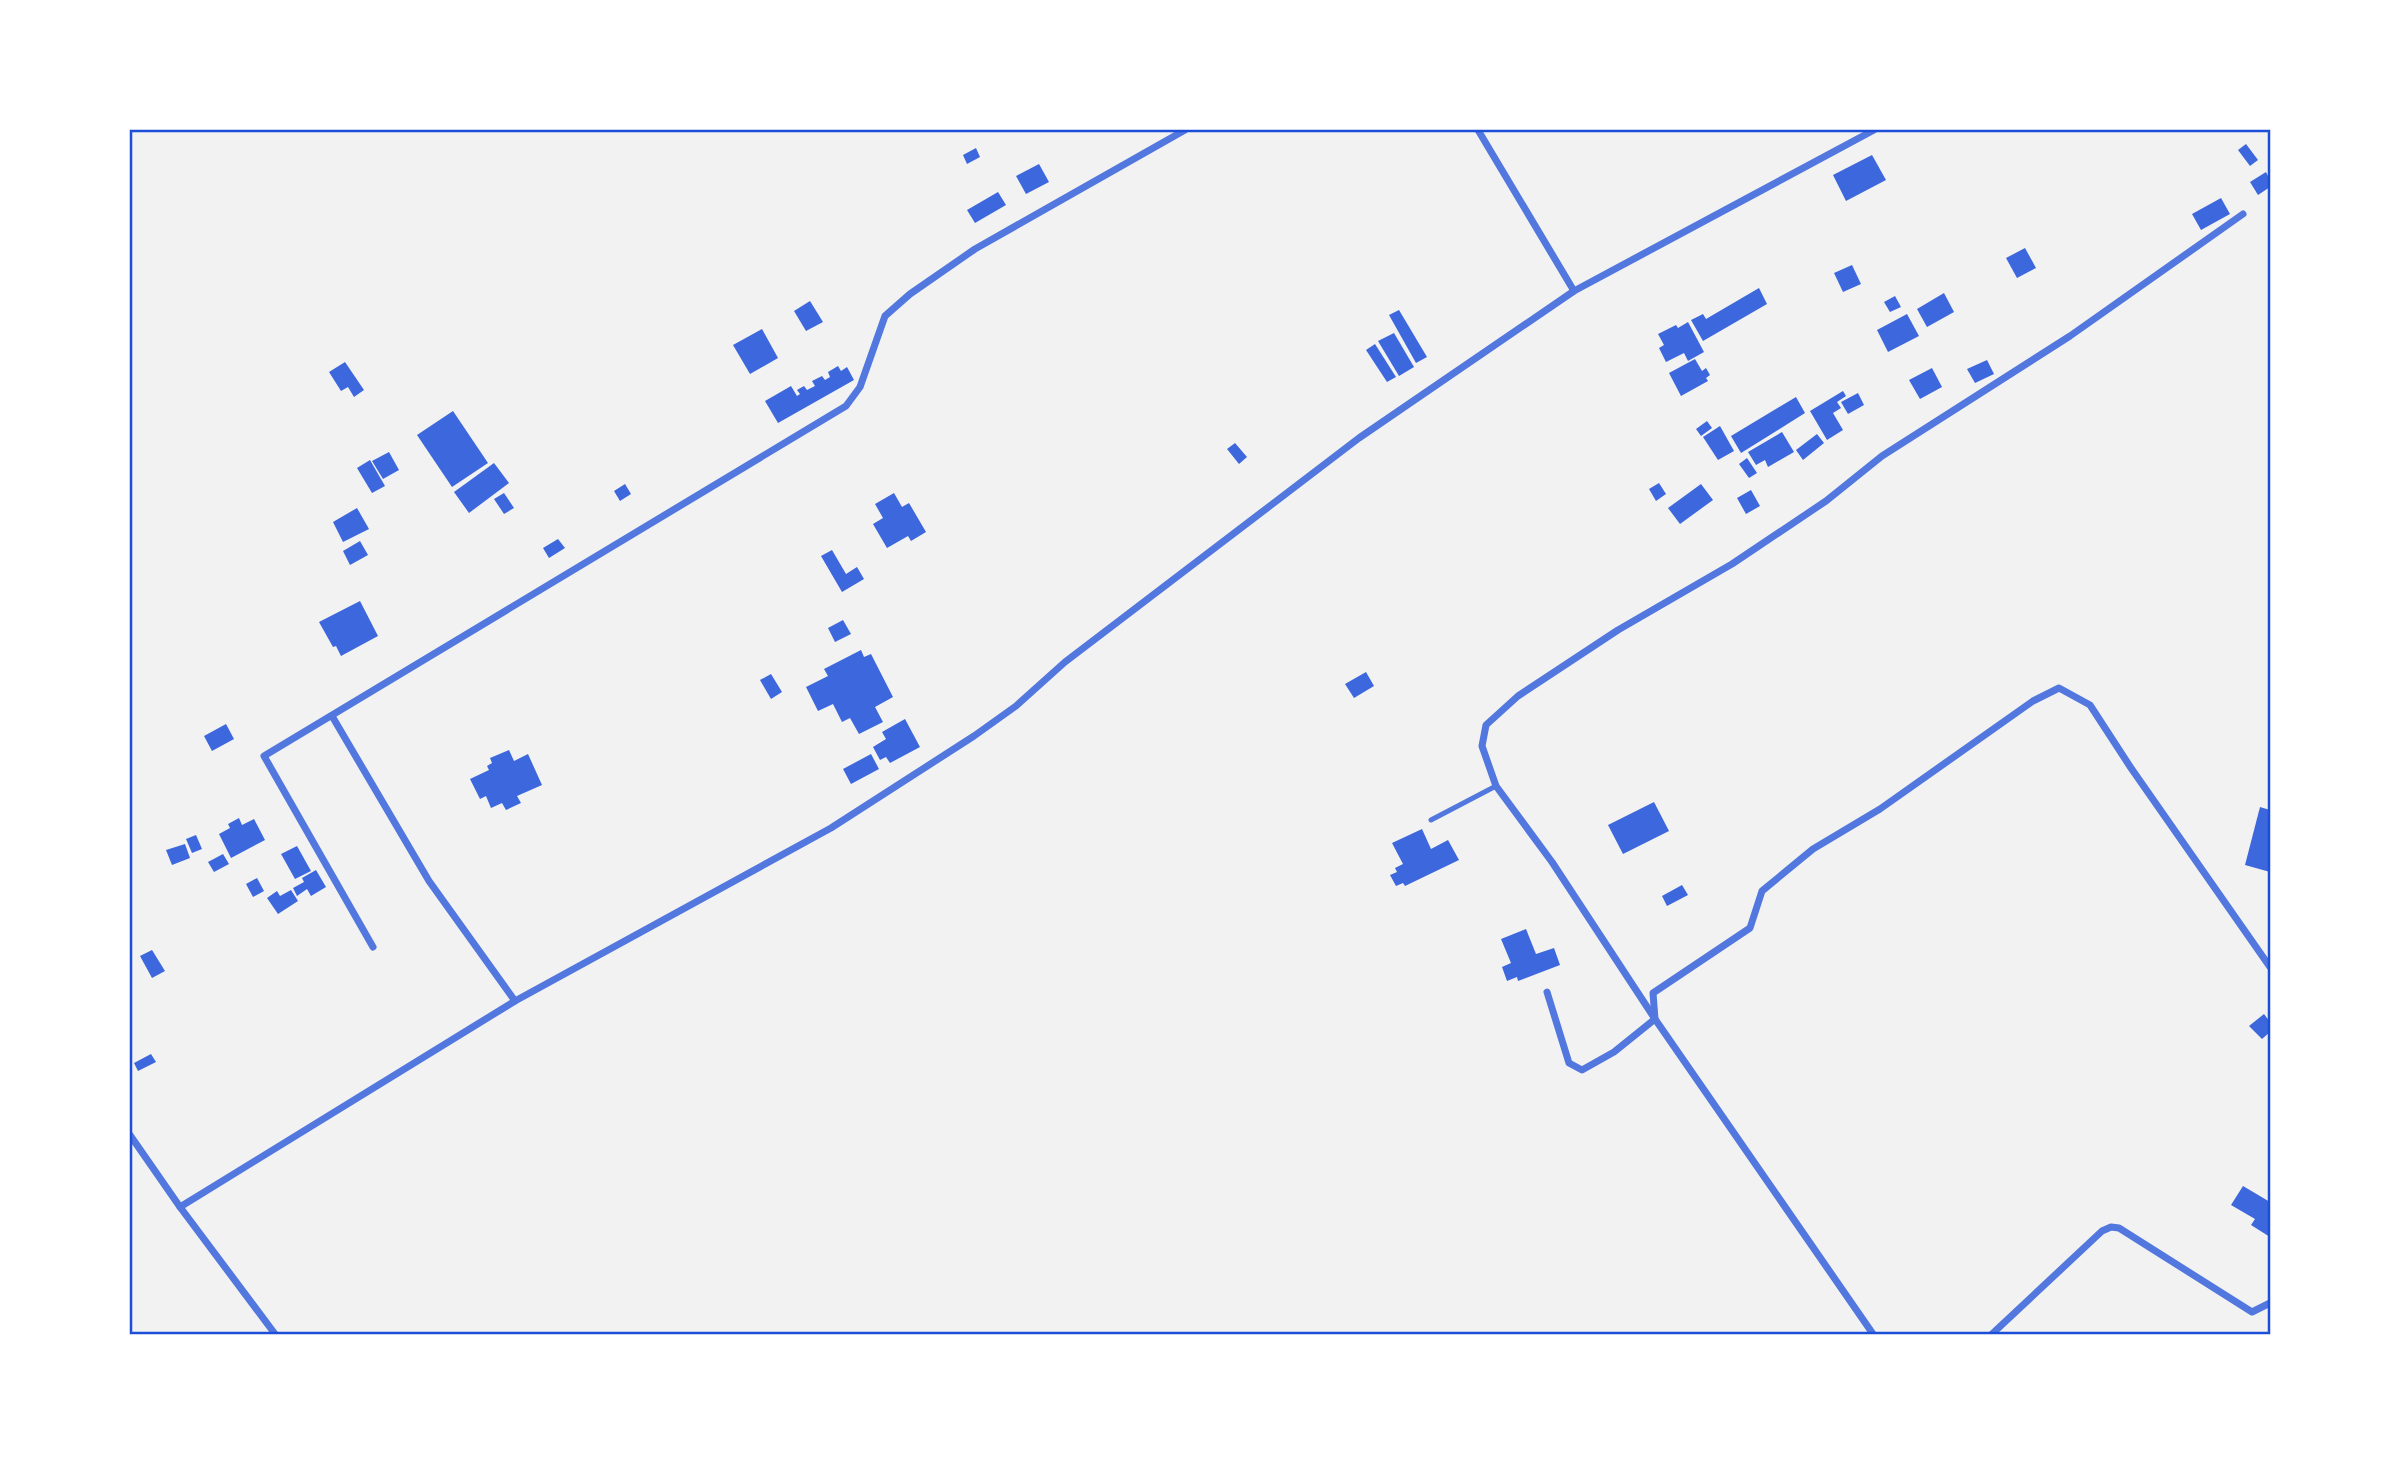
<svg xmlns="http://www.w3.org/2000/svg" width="2400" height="1464" font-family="Rubik,sans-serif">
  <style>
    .building { fill: #3d67dc }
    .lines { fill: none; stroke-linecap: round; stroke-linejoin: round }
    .service { stroke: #5277de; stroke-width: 5 }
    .minor { stroke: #5277de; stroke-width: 7 }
    .neatline { fill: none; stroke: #1d4ed8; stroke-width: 2.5 }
  </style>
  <rect width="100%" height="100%" fill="#f2f2f2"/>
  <g class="building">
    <path d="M2246,144L2258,160L2250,166L2238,150Z"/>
    <path d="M976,148L980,157L967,164L963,155Z"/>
    <path d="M1872,155L1886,180L1846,201L1833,175Z"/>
    <path d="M1039,164L1049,182L1026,194L1016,176Z"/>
    <path d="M2266,172L2270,180V187L2258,195L2250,182Z"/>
    <path d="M998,192L1006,205L975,223L967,210Z"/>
    <path d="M2221,198L2230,214L2201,230L2192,214Z"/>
    <path d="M2025,248L2036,268L2017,278L2006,258Z"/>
    <path d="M1852,265L1861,284L1843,292L1834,273Z"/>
    <path d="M1759,288L1767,304L1703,341L1691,320L1703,314L1706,319Z"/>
    <path d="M1944,293L1954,312L1927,327L1917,309Z"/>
    <path d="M1895,296L1901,307L1890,312L1884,302Z"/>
    <path d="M810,301L823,322L806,331L794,311Z"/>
    <path d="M1399,310L1427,357L1416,363L1389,315Z"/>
    <path d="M1907,314L1919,336L1888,352L1877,330Z"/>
    <path d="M1688,322L1704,352L1688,361L1684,353L1666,362L1659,348L1664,345L1658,334L1676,325L1678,328Z"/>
    <path d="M762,329L778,358L750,374L733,345Z"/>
    <path d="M1394,333L1414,367L1399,376L1378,341Z"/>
    <path d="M1375,344L1396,377L1387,382L1366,350Z"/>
    <path d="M1695,359L1702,371L1706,368L1710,375L1706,378L1708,381L1681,396L1669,373Z"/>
    <path d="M1987,360L1994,374L1975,383L1967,369Z"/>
    <path d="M345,362L364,390L354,397L348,387L341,391L329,372Z"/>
    <path d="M838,366L841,371L847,367L854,380L778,423L765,401L791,386L797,396L800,394L797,390L804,386L807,390L815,386L812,381L822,376L825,380L830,377L828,372Z"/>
    <path d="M1932,368L1942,387L1920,399L1909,380Z"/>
    <path d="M1843,391L1846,396L1837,402L1841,408L1833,413L1843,430L1827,440L1810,411Z"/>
    <path d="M1858,393L1864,405L1848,414L1841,402Z"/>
    <path d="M1796,397L1805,413L1741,453L1731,436Z"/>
    <path d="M453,411L488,463L452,487L417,435Z"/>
    <path d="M1707,421L1712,428L1701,436L1696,429Z"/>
    <path d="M1720,426L1734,451L1718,460L1703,437Z"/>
    <path d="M1782,432L1794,452L1768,467L1765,460L1756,465L1748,452Z"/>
    <path d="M1817,434L1824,443L1803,460L1796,450Z"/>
    <path d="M1235,443L1247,457L1239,464L1227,449Z"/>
    <path d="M389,452L399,470L383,479L372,461Z"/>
    <path d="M1747,458L1757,473L1749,478L1739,464Z"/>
    <path d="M370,460L385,486L372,493L357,468Z"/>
    <path d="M494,463L509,483L469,513L454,492Z"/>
    <path d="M1659,483L1666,494L1656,501L1649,489Z"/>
    <path d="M625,484L631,494L620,501L614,491Z"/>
    <path d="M1701,484L1713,500L1680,524L1668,508Z"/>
    <path d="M1751,490L1760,506L1746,514L1737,498Z"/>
    <path d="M504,493L514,508L504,514L494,499Z"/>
    <path d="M894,493L902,507L909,503L926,532L911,541L908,536L887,548L873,524L883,518L875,504Z"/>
    <path d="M357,508L369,529L343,542L333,522Z"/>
    <path d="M558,539L565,548L549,558L543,548Z"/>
    <path d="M360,541L368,555L350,565L343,551Z"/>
    <path d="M832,550L846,574L857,567L864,579L842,592L821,556Z"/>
    <path d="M360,601L378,636L341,656L336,646L333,647L319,622Z"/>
    <path d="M843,620L851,634L835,642L828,628Z"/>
    <path d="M861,650L864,657L871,654L893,697L875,707L883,722L859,734L850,718L842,722L833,704L818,711L806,687L828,676L824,669Z"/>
    <path d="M1366,672L1374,686L1354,698L1345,684Z"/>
    <path d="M771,674L782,692L771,699L760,680Z"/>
    <path d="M905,719L920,747L890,763L886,757L880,760L873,747L886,739L882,732Z"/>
    <path d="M226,724L234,739L212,751L204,736Z"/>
    <path d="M509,750L514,761L528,754L542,785L517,796L521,803L506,810L502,803L491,808L486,796L480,799L470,779L489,770L487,766L492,763L490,758Z"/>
    <path d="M871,754L879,769L851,784L843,769Z"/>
    <path d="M1654,802L1669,831L1623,854L1608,825Z"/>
    <path d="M2260,807L2270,810V872L2245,865Z"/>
    <path d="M239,818L242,825L254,819L265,840L231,858L219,834L230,828L228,824Z"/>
    <path d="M1422,829L1431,849L1448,840L1459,860L1405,886L1403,883L1396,886L1390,875L1397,872L1395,868L1403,864L1392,843Z"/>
    <path d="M196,835L202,849L192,853L186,839Z"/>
    <path d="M185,844L190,858L172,865L166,850Z"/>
    <path d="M297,846L311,871L295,879L281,854Z"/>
    <path d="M223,854L229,864L214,872L208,862Z"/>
    <path d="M316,870L326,887L311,896L307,889L297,896L293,888L304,882L302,878Z"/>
    <path d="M257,878L264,891L253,897L246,884Z"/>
    <path d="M1682,885L1688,895L1667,906L1662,896Z"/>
    <path d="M291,890L298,901L278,914L267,898L277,891L280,896Z"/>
    <path d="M1526,929L1536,954L1554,948L1560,965L1518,981L1517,977L1507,981L1502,967L1511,963L1501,939Z"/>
    <path d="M152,950L165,971L152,978L140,956Z"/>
    <path d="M2264,1014L2270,1022V1032L2262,1039L2249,1026Z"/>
    <path d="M151,1054L156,1062L138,1071L134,1063Z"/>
    <path d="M2243,1186L2270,1202V1237L2251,1225L2255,1219L2231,1205Z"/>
  </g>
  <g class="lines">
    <path class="service" d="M1431,820L1496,786"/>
    <g class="minor">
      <path d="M1478,130L1574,291"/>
      <path d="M332,716L429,881L515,1001"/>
      <path d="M373,947L264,756L846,406L860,387L885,316L910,294L975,249L1185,130"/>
      <path d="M1547,992L1569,1063L1582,1070L1614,1052L1655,1019L1653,993L1750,928L1762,891L1813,849L1880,809L2033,701L2059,688L2090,705L2131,768L2270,967"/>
      <path d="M130,1135L180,1207L275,1334"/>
      <path d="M180,1207L515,1001L831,828L974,736L1016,706L1065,662L1359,438L1574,291L1874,130"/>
      <path d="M1873,1334L1655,1019L1552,862L1496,786L1482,746L1486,725L1518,696L1618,630L1732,564L1826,501L1882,456L2070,336L2243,214"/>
      <path d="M1992,1334L2102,1231L2111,1227L2119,1228L2252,1312L2270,1303"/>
    </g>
  </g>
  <rect width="2400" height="1464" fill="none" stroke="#ffffff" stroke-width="262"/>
  <rect x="131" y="131" width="2138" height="1202" class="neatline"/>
</svg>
